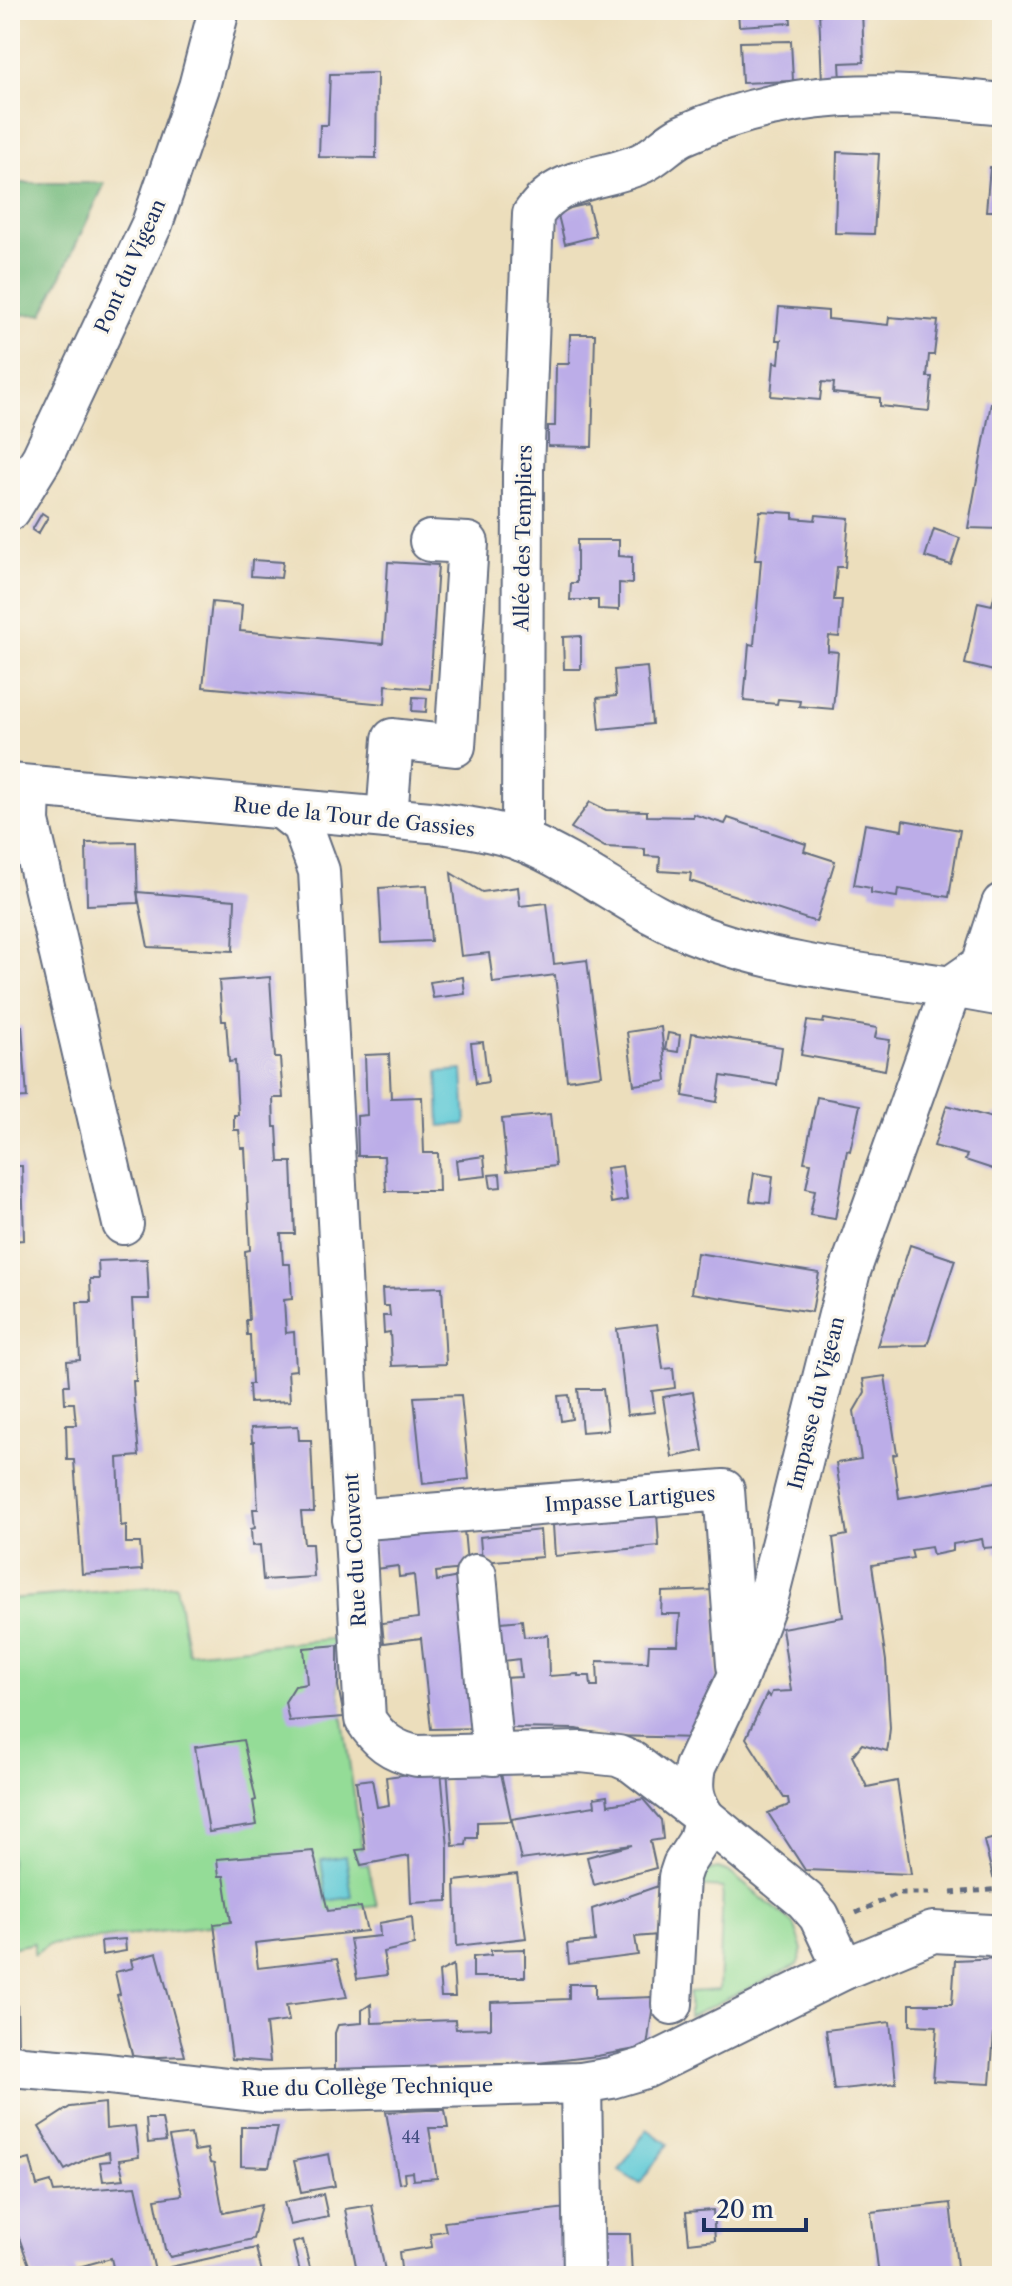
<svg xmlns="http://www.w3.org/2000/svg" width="1012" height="2286" font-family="'Libre Caslon Text',serif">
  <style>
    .green { fill: #94dc97; stroke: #58867a; stroke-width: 2 }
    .forest { fill: #77bc80; stroke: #49766f; stroke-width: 2 }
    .water { fill: #5dc9d6; stroke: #3c7c9a; stroke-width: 2 }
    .building { fill: #bcade8 }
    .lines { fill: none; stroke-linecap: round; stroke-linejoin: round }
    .minor-casing { stroke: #646c7f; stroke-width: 44 }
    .path { stroke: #646c7f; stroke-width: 5; stroke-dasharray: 6 6; stroke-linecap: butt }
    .minor { stroke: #fff; stroke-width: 40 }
    .labels { text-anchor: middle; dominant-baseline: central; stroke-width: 6; stroke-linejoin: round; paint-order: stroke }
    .number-label { font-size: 16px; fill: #434e80 }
    .street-label { font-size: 20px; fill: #1b2f5e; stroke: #fbf7ec }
  </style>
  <rect width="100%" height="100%" fill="#fbf7ec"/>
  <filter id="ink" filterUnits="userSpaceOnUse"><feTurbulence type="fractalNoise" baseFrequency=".0125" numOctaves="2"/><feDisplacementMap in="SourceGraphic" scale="16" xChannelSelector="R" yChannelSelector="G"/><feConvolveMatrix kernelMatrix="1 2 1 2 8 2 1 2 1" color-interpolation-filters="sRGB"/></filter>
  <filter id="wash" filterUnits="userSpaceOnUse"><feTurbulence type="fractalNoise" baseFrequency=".006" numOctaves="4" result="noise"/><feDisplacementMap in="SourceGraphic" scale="32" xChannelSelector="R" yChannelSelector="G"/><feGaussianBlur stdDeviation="1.8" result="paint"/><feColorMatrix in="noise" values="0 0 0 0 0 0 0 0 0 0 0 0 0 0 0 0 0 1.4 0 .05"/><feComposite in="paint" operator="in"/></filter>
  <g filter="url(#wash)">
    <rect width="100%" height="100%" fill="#ecdebc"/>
    <g class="green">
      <path d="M176,1585L188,1653L339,1638L338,1686L362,1849L357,1851L361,1865L368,1864L377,1906L48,1945L34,1955V1943L10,1948V1599Z"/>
      <path d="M718,1868L729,1872L794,1924L803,1950L797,1965L689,2017V1992L719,1990L723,1888L695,1886L705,1871Z"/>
    </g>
    <path class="forest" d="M10,183H105L43,314L10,315Z"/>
    <g class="water">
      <path d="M463,1070L466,1124L440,1126L438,1072Z"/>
      <path d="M346,1856L352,1897L327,1901L321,1860Z"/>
      <path d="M647,2129L668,2144L640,2184L619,2171Z"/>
    </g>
    <g id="blocks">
      <g class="building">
        <path d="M738,10H790L791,23L739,26Z"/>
        <path d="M819,10H862L864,62L840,63L841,81L822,82Z"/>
        <path d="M791,41L793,81L742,83L740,42Z"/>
        <path d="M377,73L376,158L319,157L320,125H328L330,74Z"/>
        <path d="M837,152L879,154L874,234L835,233Z"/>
        <path d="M990,167L1002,168V211H986Z"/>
        <path d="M588,204L596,236L565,244L557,211Z"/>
        <path d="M779,307L828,311V319L888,325L889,317L938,321L934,355H929L927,377H932L929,411L880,406V398L833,393L834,383L822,382L820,400L771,396L774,362L779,363L781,340H776Z"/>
        <path d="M570,334H595L592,447L548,446V426H555L556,364H569Z"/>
        <path d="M991,403L1002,404V529L968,528Z"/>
        <path d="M760,511L793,513V518L815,520L816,515L849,518L845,567H837L834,600H842L839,637L829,636L828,646V651L838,652L833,709L799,706L800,701L778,699L777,704L744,701L749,644L754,645L761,560H755Z"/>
        <path d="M42,513L48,517L38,534L32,530Z"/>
        <path d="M934,529L960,538L951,565L925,557Z"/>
        <path d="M577,540H619V556L632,557V584L619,583V610L598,609V600H570L571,583H577Z"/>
        <path d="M252,560L283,562L281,578L251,576Z"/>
        <path d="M388,562L438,565L430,689L386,685L385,704L203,687L212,602L242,605L240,631L383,644Z"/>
        <path d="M997,585L1002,586V673L965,664L978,602L992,605Z"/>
        <path d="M581,636V669H564L563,637Z"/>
        <path d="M647,667L652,724L600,729L597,698L616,696L614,670Z"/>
        <path d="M413,697L427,698L426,712L412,711Z"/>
        <path d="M590,802L606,810L647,811V816L693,817V814L725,824L728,818L806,844L804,851L835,861L816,922L690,881L691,873L659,871L660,857L645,856V849L605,847L571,828Z"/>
        <path d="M903,820L960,830L949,897L898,889L897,897L871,893V888L854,885L865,824L902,830Z"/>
        <path d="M136,842L138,903L87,905L86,843Z"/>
        <path d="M451,873L482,892L518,887L520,906L547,903L554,964L587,960L602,1075L567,1080L555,975L493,983L489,953L461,956Z"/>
        <path d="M427,885L431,941L382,943L379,888Z"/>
        <path d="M137,892L235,900L233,951L148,947Z"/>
        <path d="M270,977L275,1058H280L283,1098H273L274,1127H277L279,1162H292L295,1234H281L283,1264H290L292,1299L284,1300L286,1333L294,1332L296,1370L288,1371L290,1401L250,1403L249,1384H252L250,1335H247L246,1320H249L245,1251L250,1250L245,1148H241L239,1130H234V1115H238L235,1061L229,1062L226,1021H222L219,981Z"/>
        <path d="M463,977L465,994L433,998L430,982Z"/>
        <path d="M824,1019L877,1028L875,1038L890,1040L885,1070L801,1055L807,1021L823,1023Z"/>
        <path d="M22,1026L27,1098L10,1099V1027Z"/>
        <path d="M661,1027L667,1081L634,1085L627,1032Z"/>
        <path d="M668,1033L680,1035L678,1052L665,1050Z"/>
        <path d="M692,1033L782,1047L777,1085L721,1076L717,1102L683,1096Z"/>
        <path d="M483,1042L488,1082L476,1084L471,1043Z"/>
        <path d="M389,1054L391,1098L422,1097L424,1153H438L439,1191H386L384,1156H358L357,1116L367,1115L365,1055Z"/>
        <path d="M817,1097L860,1105L850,1151L847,1150L835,1219L810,1215L815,1190L806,1188L811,1163L804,1162Z"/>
        <path d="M947,1105L992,1118L993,1114L1002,1116V1172L965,1160L967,1155L934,1146Z"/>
        <path d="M550,1114L555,1166L507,1171L502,1119Z"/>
        <path d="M484,1156L486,1176L458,1179L456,1160Z"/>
        <path d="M10,1166H22L24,1240L10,1241Z"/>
        <path d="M622,1166L627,1200L611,1203L606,1168Z"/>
        <path d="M754,1173L773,1176L770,1203L750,1201Z"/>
        <path d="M500,1174L501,1187L491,1188L489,1175Z"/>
        <path d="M910,1245L955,1260L927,1345L877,1346Z"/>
        <path d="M697,1253L819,1273L812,1312L691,1293Z"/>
        <path d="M147,1259L149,1299H132L136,1381H133L134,1400L139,1456L118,1458L121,1526L126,1525V1543H140L142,1570L82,1574L74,1460H67L66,1425H76L74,1403H65L64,1385H69L67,1361L80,1360L77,1302H91L90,1279H99L98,1261Z"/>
        <path d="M442,1287L446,1364L392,1366L390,1332L384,1333L383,1316H390L389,1306H383L382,1289Z"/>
        <path d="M657,1324L663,1369L673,1368L675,1388L652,1391L655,1412L627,1415L617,1329Z"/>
        <path d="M885,1376L897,1454L893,1455L899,1498L1002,1481V1552L996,1553L995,1547L984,1548L982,1539L953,1544V1551L933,1555L931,1547L911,1550L913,1558L872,1565L886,1661L890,1728L888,1746L887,1751L862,1744L852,1756L867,1787L897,1781L911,1874L805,1870L768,1813L789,1805L788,1798H784L746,1738L767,1694L770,1697L772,1692L791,1691L782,1628L843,1617L833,1538L847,1535L836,1463L861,1459L854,1411L865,1392L863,1379Z"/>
        <path d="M578,1389H603L608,1430L582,1432Z"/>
        <path d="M693,1392L703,1451L672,1457L663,1397Z"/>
        <path d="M461,1395L469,1479L423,1484L414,1397Z"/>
        <path d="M569,1395L572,1419L561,1421L558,1396Z"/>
        <path d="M298,1426L299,1440H311L314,1512H301L304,1544H312L314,1577L263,1580L260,1545L252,1546L251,1529L255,1528L253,1509H258L254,1442H252L251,1428Z"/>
        <path d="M657,1512L659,1546L555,1556L553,1525Z"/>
        <path d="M463,1519L467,1563L463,1569L436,1572L437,1581L464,1576L484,1728L431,1729L421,1638L384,1643L382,1623L418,1618L414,1575L399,1577L398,1566L375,1569L374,1526Z"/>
        <path d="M540,1530L542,1557L482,1562L480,1537Z"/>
        <path d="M716,1590L717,1695L699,1738L610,1736L577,1729L506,1728L503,1678L521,1677L519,1659L496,1662L492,1623L522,1620L524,1637L548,1635L549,1676L578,1674V1676H590L591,1686H598L597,1661L648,1662L649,1645H678L680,1614H661L662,1592Z"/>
        <path d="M338,1645V1686L344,1717L289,1721L285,1702L295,1686L307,1684L304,1648Z"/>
        <path d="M243,1740L256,1800L253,1801L257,1825L209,1832L195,1747Z"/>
        <path d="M447,1769H500L511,1819L595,1806L594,1798L607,1796L608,1805L643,1799L661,1820L663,1839L650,1841L656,1868L594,1885L587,1857L632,1845L521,1860L512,1821L477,1822V1838H467L466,1845L453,1846Z"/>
        <path d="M441,1770L448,1848V1901L411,1903L409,1856L361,1865L356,1850L365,1849L356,1781L372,1779L377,1807L389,1805L386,1777Z"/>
        <path d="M1002,1836V1873L993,1877L984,1841Z"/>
        <path d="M313,1851L328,1911L361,1907L367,1931L255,1943L258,1968L337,1959L347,1997L286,2005L289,2021L266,2024L270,2062L232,2059L214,1924L231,1922L224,1876H219L217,1859Z"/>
        <path d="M517,1874L526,1938L457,1946L455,1881Z"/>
        <path d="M661,1885L658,1935L635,1937L638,1955L569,1964L567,1944L595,1941L592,1909Z"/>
        <path d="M412,1917L414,1945L383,1952L387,1975L357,1979L350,1939L380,1936L379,1923Z"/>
        <path d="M125,1939L126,1951L102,1955L101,1941Z"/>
        <path d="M525,1949V1977H473V1957L491,1955V1950Z"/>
        <path d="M157,1953L185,2056L133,2058L117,1995L120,1994L115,1972L133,1968L131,1960Z"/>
        <path d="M1000,1958L990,2084L933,2081L937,2026L910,2025V2004H952L955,1960Z"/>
        <path d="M453,1965L455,1997H441L439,1972Z"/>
        <path d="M569,1984H595V1999L654,1997L647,2047L597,2056L538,2063L426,2066L427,2069L335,2072V2033L338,2025L362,2023V2010L371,2004L372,2023L455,2020L456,2029L491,2028V2002L569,1999Z"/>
        <path d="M10,2001H17L18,2044L10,2043Z"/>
        <path d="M890,2022L896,2083L834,2090L826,2030Z"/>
        <path d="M105,2103L106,2129L135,2126L139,2157L119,2160L124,2179L103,2181L100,2162L110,2161L109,2152L92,2156L65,2170L39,2127L70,2107Z"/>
        <path d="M427,2110H445L448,2128H429L437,2178L413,2180L412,2172L404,2173L405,2182L399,2183L386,2112Z"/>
        <path d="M146,2119H162L166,2141L148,2143Z"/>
        <path d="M241,2127H278L269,2167L241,2166Z"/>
        <path d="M191,2134L194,2151L207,2149L210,2163L214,2164L223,2213L261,2205L253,2239L170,2257L165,2249L155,2199L182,2195L169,2137Z"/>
        <path d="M329,2154L335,2186L301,2192L294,2161Z"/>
        <path d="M30,2159L37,2186L51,2182L54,2192L136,2186L156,2276H115L111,2258L75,2268L77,2276H33L10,2213V2164Z"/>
        <path d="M323,2194L328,2217L290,2225L284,2202Z"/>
        <path d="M950,2203L958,2276H879L871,2212Z"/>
        <path d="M372,2205L386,2276H358L345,2209Z"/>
        <path d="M567,2208V2276H496L495,2271L459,2276H402L399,2252L432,2247L430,2233L446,2231L444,2222Z"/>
        <path d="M713,2210L715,2240L689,2243L686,2212Z"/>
        <path d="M600,2234H630L632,2276H600Z"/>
        <path d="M303,2240L312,2276H301L293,2243Z"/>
        <path d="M256,2248L263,2276H172L170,2267Z"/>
      </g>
    </g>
  </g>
  <g filter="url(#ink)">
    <use href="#blocks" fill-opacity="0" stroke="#646c7f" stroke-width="2"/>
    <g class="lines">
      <g class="minor-casing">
        <g id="minor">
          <path d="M10,510L42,458L152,224L199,87L219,10"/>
          <path d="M10,784L430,822C461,826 495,830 525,842C587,868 639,914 703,937C798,972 902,976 1002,996"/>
          <path d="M30,786L29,822L123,1224"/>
          <path d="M282,809L302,825L319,871L365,1719C378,1740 392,1751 417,1756L581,1752L618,1756L632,1762L705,1818L805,1900L819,1916L844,1969"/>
          <path d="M387,818L393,739L455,746L468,543L430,541"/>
          <path d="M522,841L523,470L533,214C538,208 543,201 550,196C574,177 615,176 642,163C657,156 668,142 683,135C792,86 887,91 1002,104"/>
          <path d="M952,986L982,965L1002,904"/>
          <path d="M353,1520L724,1490L737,1665"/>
          <path d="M476,1575L493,1755"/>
          <path d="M705,1818C693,1800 691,1788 695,1767L738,1677L768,1597L850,1271L952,986"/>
          <path d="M672,2004L679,1877L683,1865L698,1842L705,1818"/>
          <path d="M10,2064L22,2067L108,2074L262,2092L581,2083L611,2078L645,2068L844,1969L933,1932L991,1935L1002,1939"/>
          <path d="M581,2083L584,2276"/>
        </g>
      </g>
      <g class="path">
        <path d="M951,1893L1002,1889"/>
        <path d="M856,1913L899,1893H933"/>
      </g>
      <use href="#minor" class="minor"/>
    </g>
  </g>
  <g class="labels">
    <g class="number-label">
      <text x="411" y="2137">44</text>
    </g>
    <g class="street-label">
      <text transform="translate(130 266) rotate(-66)">Pont du Vigean</text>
      <text transform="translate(523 538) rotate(-89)">Allée des Templiers</text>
      <text transform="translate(354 817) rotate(6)">Rue de la Tour de Gassies</text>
      <text transform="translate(816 1403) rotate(-76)">Impasse du Vigean</text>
      <text transform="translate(630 1499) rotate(-4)">Impasse Lartigues</text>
      <text transform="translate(355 1550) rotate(-93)">Rue du Couvent</text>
      <text transform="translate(367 2087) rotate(-1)">Rue du Collège Technique</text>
    </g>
  </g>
  <rect width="1012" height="2286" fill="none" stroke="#fbf7ec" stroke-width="40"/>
  <path d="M704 2218v12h102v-12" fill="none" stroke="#1b2f5e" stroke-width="4"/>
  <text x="716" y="2218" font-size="24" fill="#1b2f5e" stroke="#fbf7ec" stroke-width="6" paint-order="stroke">20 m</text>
</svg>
